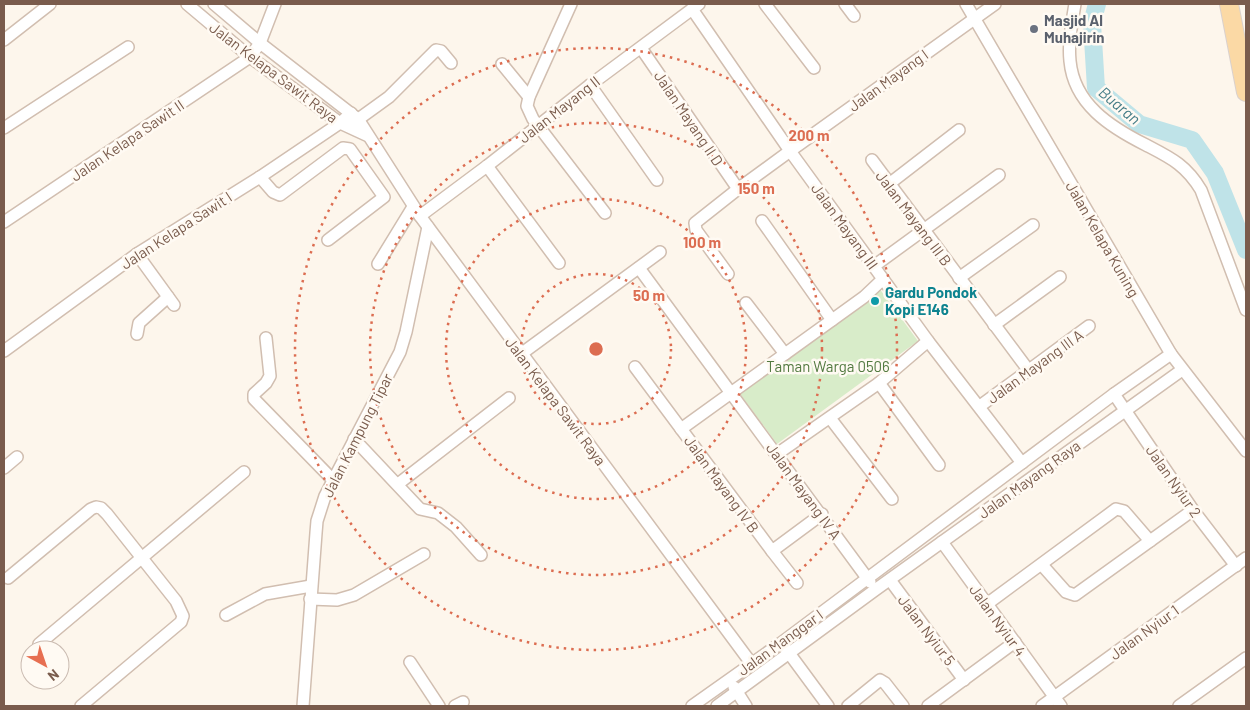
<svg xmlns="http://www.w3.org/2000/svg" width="1250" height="710" font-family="Barlow,sans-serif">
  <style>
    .green { fill: #d8ecc9 }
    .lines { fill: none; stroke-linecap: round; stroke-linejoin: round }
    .river { stroke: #bfe3e8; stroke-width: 18 }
    .street-casing { stroke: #d1beb0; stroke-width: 14 }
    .primary-casing { stroke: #dad1cd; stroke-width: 20 }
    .street { stroke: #fff; stroke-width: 11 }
    .primary { stroke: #fbd9a5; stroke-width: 18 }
    .ring { fill: none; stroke: #dc6d51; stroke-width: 2.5; stroke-dasharray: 2.5 5 }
    .worship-dot { fill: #6b7280; stroke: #fffaf3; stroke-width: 2 }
    .culture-dot { fill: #0f9aa8; stroke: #fffaf3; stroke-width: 2 }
    .labels { text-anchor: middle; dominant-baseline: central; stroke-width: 5; stroke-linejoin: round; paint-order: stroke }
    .worship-label { font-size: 15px; font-weight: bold; fill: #5b616d; stroke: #fffaf3; text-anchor: start }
    .street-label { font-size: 15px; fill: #7a5c4d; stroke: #fffaf3 }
    .culture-label { font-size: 15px; font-weight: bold; fill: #0d838f; stroke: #fffaf3; text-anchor: start }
    .park-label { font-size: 15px; fill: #537a41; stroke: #fffaf3 }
    .water-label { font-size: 16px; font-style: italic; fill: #437c86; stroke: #fffaf3 }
    .centre { fill: #dc6d51; stroke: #fffaf3; stroke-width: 2.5 }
    .ring-label { font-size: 15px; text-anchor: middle; font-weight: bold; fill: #dc6d51; stroke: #fffaf3; stroke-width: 5; stroke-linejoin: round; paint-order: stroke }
  </style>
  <rect width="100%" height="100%" fill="#fdf6ec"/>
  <path class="green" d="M879,288L918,341L777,444L738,391Z"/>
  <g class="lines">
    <path class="river" d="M1097,4L1092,23L1096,88L1139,124L1192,140L1215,173L1246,250"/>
    <g class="street-casing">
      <g id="street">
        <path d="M187,4L250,57L340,123L366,135"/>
        <path d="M214,4L260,43L358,119L420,216L751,663"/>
        <path d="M571,4L529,97L527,106L533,119L605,213"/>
        <path d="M765,4L814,68"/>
        <path d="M845,4L854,16"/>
        <path d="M966,4L1171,354L1246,451"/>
        <path d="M1075,4C1072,22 1068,42 1070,61C1074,104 1110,127 1146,145C1171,158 1186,165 1201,190L1246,310"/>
        <path d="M692,9L790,151L928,341L1022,463"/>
        <path d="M4,40L50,4"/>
        <path d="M641,48L738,189"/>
        <path d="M502,64L529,97"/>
        <path d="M590,85L657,180"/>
        <path d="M353,123L389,97L436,50L441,51L451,63"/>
        <path d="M4,128L128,47"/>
        <path d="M872,160L1029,371"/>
        <path d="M487,166L559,263"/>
        <path d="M260,177L273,192L280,195L343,148L350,149L384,197L328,240"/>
        <path d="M889,184L959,130"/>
        <path d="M420,216L487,166L590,85L699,4"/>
        <path d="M762,221L832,320"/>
        <path d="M4,222L250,57L260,43L275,4"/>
        <path d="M137,254L174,305"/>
        <path d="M378,264L413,207"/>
        <path d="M874,266L999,175"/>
        <path d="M639,268L870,582"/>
        <path d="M728,274L696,230L695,223L738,189L790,151L995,4"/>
        <path d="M959,278L1033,225"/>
        <path d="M746,303L785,354"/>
        <path d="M994,325L1060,277"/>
        <path d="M137,334L139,323L168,297"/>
        <path d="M266,338L270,376L266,383L254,394V399L332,479"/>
        <path d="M4,351L137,254L260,177L340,123L351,113"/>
        <path d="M521,354L660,252"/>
        <path d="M635,367L772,551L822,514"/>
        <path d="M879,383L939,465"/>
        <path d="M1114,394L1193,510L1236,566"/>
        <path d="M980,406L1089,326"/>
        <path d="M830,418L892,499"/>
        <path d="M681,429L864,297L883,279"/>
        <path d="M354,439L420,509L438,513L456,527L481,555"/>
        <path d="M777,454L879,383L928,341"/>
        <path d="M4,468L17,457"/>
        <path d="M398,484L509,398"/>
        <path d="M942,542L1061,706"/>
        <path d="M772,551L797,583"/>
        <path d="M1042,565L1066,592L1075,595L1193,510"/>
        <path d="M8,578L91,509L96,507L101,508L107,514L176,601L183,616L181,622L81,706"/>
        <path d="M890,580L964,680"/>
        <path d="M310,599L337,600L354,595L424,554"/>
        <path d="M987,604L1116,509L1124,511L1150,541"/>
        <path d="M226,615L265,594L311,586"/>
        <path d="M39,644L244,472"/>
        <path d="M786,649L828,706"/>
        <path d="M410,662L439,706"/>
        <path d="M734,687L746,706"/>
        <path d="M303,706L316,533L317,521L325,496L400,352L406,332L428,227"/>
        <path d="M455,706L463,702"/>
        <path d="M692,706L781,643L1114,394L1171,354"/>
        <path d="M717,706L875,590L1182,370"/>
        <path d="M848,706L880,680L885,683L903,706"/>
        <path d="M928,706L1015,642"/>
        <path d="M1042,706L1246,558"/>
        <path d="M1179,706L1246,658"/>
      </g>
    </g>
    <g class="primary-casing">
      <path id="primary" d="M1229,4L1246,92"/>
    </g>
    <use href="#street" class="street"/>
    <use href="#primary" class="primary"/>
  </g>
  <g class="ring">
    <circle cx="596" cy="349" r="75"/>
    <circle cx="596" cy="349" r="150"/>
    <circle cx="596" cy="349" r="226"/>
    <circle cx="596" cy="349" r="301"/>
  </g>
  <circle class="worship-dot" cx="1034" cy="29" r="5"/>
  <circle class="culture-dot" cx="875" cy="301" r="5"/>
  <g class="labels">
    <g class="worship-label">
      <text x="1044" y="20">Masjid Al<tspan x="1044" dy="17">Muhajirin</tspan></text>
    </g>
    <g class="street-label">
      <text transform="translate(274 72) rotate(37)">Jalan Kelapa Sawit Raya</text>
      <text transform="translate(888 80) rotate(-36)">Jalan Mayang I</text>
      <text transform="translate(559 109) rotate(-38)">Jalan Mayang II</text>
      <text transform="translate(689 118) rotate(56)">Jalan Mayang II D</text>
      <text transform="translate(127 140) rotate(-34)">Jalan Kelapa Sawit II</text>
      <text transform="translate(914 218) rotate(53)">Jalan Mayang III B</text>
      <text transform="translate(845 226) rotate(54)">Jalan Mayang III</text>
      <text transform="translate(176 230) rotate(-33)">Jalan Kelapa Sawit I</text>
      <text transform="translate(1103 239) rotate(60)">Jalan Kelapa Kuning</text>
      <text transform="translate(1035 366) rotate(-36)">Jalan Mayang III A</text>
      <text transform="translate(556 401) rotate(53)">Jalan Kelapa Sawit Raya</text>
      <text transform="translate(357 435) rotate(-63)">Jalan Kampung Tipar</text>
      <text transform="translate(1029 479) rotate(-36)">Jalan Mayang Raya</text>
      <text transform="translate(1174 481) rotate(55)">Jalan Nyiur 2</text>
      <text transform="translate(722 484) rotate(54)">Jalan Mayang IV B</text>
      <text transform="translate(804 491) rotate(54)">Jalan Mayang IV A</text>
      <text transform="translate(998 620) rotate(54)">Jalan Nyiur 4</text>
      <text transform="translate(927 630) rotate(53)">Jalan Nyiur 5</text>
      <text transform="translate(1144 632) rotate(-36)">Jalan Nyiur 1</text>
      <text transform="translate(780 642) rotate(-36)">Jalan Manggar I</text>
    </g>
    <g class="culture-label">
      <text x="885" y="292">Gardu Pondok<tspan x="885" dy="17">Kopi E146</tspan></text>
    </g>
    <g class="park-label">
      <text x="828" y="366">Taman Warga 0506</text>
    </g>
    <g class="water-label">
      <text transform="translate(1120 105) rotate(40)">Buaran</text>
    </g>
  </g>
  <circle cx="596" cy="349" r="8" class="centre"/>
  <g class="ring-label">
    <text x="809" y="141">200 m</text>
    <text x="756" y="194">150 m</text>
    <text x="702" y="248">100 m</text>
    <text x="649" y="301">50 m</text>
  </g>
  <rect width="1250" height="710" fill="none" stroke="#7a5c4d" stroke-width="10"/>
  <g transform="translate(45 665) rotate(140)"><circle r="24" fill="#fffaf3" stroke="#cabbb1"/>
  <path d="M0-4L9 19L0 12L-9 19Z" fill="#e76f51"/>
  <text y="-8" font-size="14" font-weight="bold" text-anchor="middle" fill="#7a5c4d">N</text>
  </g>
</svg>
